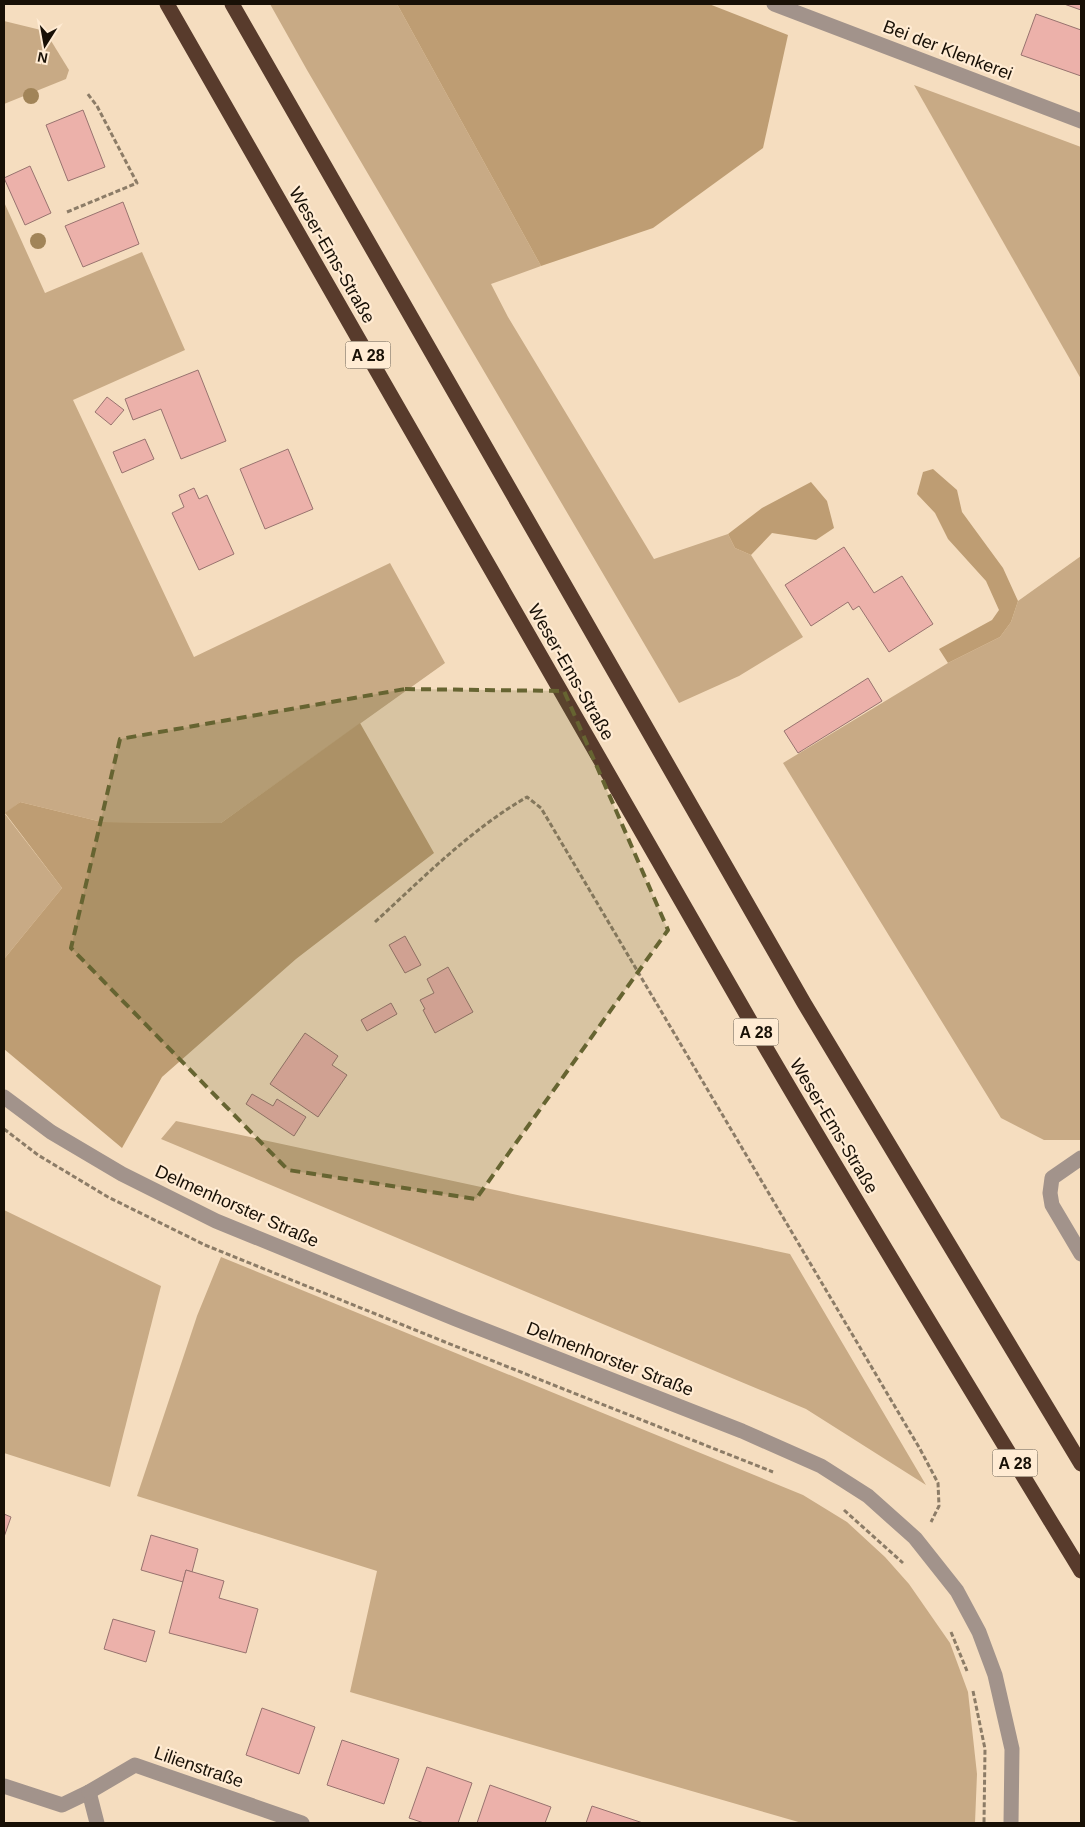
<svg xmlns="http://www.w3.org/2000/svg" width="1085" height="1827" font-family="Helvetica,sans-serif">
  <style>
    .green { fill: #c8aa85 }
    .forest { fill: #be9d73 }
    .building { fill: #ecb1aa; stroke: #98736f }
    .lines { fill: none; stroke-linecap: round; stroke-linejoin: round }
    .path { stroke: #8c7c67; stroke-width: 3; stroke-dasharray: 5 2.5; stroke-linecap: butt }
    .minor { stroke: #a2938b; stroke-width: 15 }
    .highway { stroke: #583b2c; stroke-width: 15 }
    .tree { fill: #a18458 }
    .marked { fill: #666431; fill-opacity: 0.2; stroke: #666431; stroke-width: 4; stroke-dasharray: 10 6; stroke-linejoin: round }
    .labels { text-anchor: middle; dominant-baseline: central; stroke-width: 4.5; stroke-linejoin: round; paint-order: stroke }
    .shield { fill: #ffebd3; stroke: #5d5244; stroke-width: 1 }
    .shield-label { font-size: 16px; font-weight: bold; fill: #181006 }
    .street-label { font-size: 18px; fill: #181006; stroke: #ffebd3 }
  </style>
  <rect width="100%" height="100%" fill="#f5ddbf"/>
  <g class="green">
    <path d="M270,4H397L541,266L491,284L508,317L654,559L728,534L735,548L751,555L803,637L739,676L679,703L307,70Z"/>
    <path d="M4,21L45,31L69,70L66,79L4,104Z"/>
    <path d="M914,85L1081,147V379Z"/>
    <path d="M4,202L45,293L142,252L185,350L73,400L194,657L390,563L445,663L221,823L102,822L20,802L5,814L62,888L4,959Z"/>
    <path d="M1081,556V1140H1044L1001,1118L783,763L948,663L1000,637L1011,622L1018,601Z"/>
    <path d="M176,1121L790,1254L926,1485L806,1409L161,1139Z"/>
    <path d="M4,1210L161,1286L110,1487L4,1453Z"/>
    <path d="M221,1257L803,1495L847,1522L885,1557L909,1584L950,1643L968,1692L977,1774L975,1823H802L350,1692L377,1571L137,1496L197,1316Z"/>
  </g>
  <g class="forest">
    <path d="M397,4H709L788,35L763,148L653,228L541,266Z"/>
    <path d="M933,469L957,490L962,512L1003,568L1018,601L1011,622L1000,637L948,663L939,649L992,620L999,610L986,581L948,539L935,513L917,494L923,472Z"/>
    <path d="M811,482L827,501L834,528L816,540L772,533L751,555L735,548L728,534L762,508Z"/>
    <path d="M360,723L434,853L296,959L162,1077L122,1148L4,1049V959L62,888L5,813L20,802L102,822L221,823Z"/>
  </g>
  <g class="building">
    <path d="M1064,4H1081V10Z"/>
    <path d="M1036,14L1081,30V76L1021,55Z"/>
    <path d="M83,110L105,167L68,181L46,125Z"/>
    <path d="M30,166L51,213L25,225L4,178Z"/>
    <path d="M123,202L139,244L83,267L65,226Z"/>
    <path d="M198,370L226,441L181,459L161,409L133,420L125,399Z"/>
    <path d="M107,397L124,410L111,425L95,412Z"/>
    <path d="M145,439L154,459L122,473L113,452Z"/>
    <path d="M288,449L313,509L265,529L240,469Z"/>
    <path d="M194,488L199,499L207,495L234,554L199,570L172,513L184,507L179,495Z"/>
    <path d="M844,547L874,593L902,576L933,624L889,652L859,606L853,610L848,602L811,626L785,585Z"/>
    <path d="M868,678L882,701L798,753L784,731Z"/>
    <path d="M405,936L421,965L405,973L389,945Z"/>
    <path d="M448,967L473,1012L435,1033L423,1010L425,1009L420,1000L434,993L427,979Z"/>
    <path d="M391,1003L397,1014L367,1031L361,1020Z"/>
    <path d="M305,1033L338,1056L332,1065L347,1075L318,1117L270,1084Z"/>
    <path d="M252,1094L273,1106L277,1099L306,1117L294,1136L246,1104Z"/>
    <path d="M4,1514L11,1517L4,1537Z"/>
    <path d="M151,1535L198,1549L192,1572L186,1570L183,1582L141,1570Z"/>
    <path d="M186,1570L224,1581L219,1598L258,1609L246,1653L169,1633Z"/>
    <path d="M113,1619L155,1631L146,1662L104,1649Z"/>
    <path d="M262,1708L315,1727L299,1774L246,1755Z"/>
    <path d="M342,1740L399,1759L384,1804L327,1785Z"/>
    <path d="M427,1767L472,1783L458,1823H424L409,1818Z"/>
    <path d="M490,1785L551,1807L545,1823H477Z"/>
    <path d="M592,1806L643,1823H586Z"/>
  </g>
  <g class="lines">
    <g class="path">
      <path d="M67,212L137,183L97,106L87,93"/>
      <path d="M375,922C423,878 470,830 527,797L541,808L920,1449L938,1483L939,1506L931,1522"/>
      <path d="M4,1129L38,1155L108,1197L205,1245L445,1342L773,1472"/>
      <path d="M844,1510L903,1563"/>
      <path d="M951,1632L967,1671"/>
      <path d="M973,1691L985,1749L984,1823"/>
    </g>
    <g class="minor">
      <path d="M774,4L1081,121"/>
      <path d="M4,1097L51,1132L122,1174L216,1221L456,1319L742,1431L821,1466L868,1496L915,1538L957,1591L979,1632L995,1675L1012,1749L1011,1823"/>
      <path d="M1081,1158L1052,1178L1050,1193L1052,1205L1081,1254"/>
      <path d="M4,1786L62,1805L89,1792L97,1823"/>
      <path d="M89,1792L135,1765L302,1823"/>
    </g>
    <g class="highway">
      <path d="M167,4C362,344 555,685 752,1024C859,1208 970,1389 1081,1571"/>
      <path d="M232,4L804,1003L1081,1464"/>
    </g>
  </g>
  <g class="tree">
    <circle cx="31" cy="96" r="8"/>
    <circle cx="38" cy="241" r="8"/>
  </g>
  <path class="marked" d="M405,689L564,691L668,930L476,1199L288,1170L71,948L120,739Z"/>
  <g class="labels">
    <g class="shield">
      <rect x="345.5" y="341.5" width="45" height="27" rx="4"/>
      <rect x="733.5" y="1018.5" width="45" height="27" rx="4"/>
      <rect x="992.5" y="1449.5" width="45" height="27" rx="4"/>
    </g>
    <g class="shield-label">
      <text x="368" y="355">A 28</text>
      <text x="756" y="1032">A 28</text>
      <text x="1015" y="1463">A 28</text>
    </g>
    <g class="street-label">
      <text transform="translate(948 50) rotate(21)">Bei der Klenkerei</text>
      <text transform="translate(332 255) rotate(60)">Weser-Ems-Straße</text>
      <text transform="translate(571 672) rotate(60)">Weser-Ems-Straße</text>
      <text transform="translate(834 1126) rotate(59)">Weser-Ems-Straße</text>
      <text transform="translate(237 1206) rotate(24)">Delmenhorster Straße</text>
      <text transform="translate(610 1359) rotate(21)">Delmenhorster Straße</text>
      <text transform="translate(199 1767) rotate(19)">Lilienstraße</text>
    </g>
  </g>
  <rect width="1085" height="1827" fill="none" stroke="#181006" stroke-width="10"/>
  <g transform="translate(45 45) rotate(191)" stroke="#ffebd3" stroke-width="4" paint-order="stroke">
  <path d="M0-4L9 19L0 12L-9 19Z" fill="#181006"/>
  <text y="-8" font-size="14" font-weight="bold" text-anchor="middle" fill="#181006">N</text>
  </g>
</svg>
